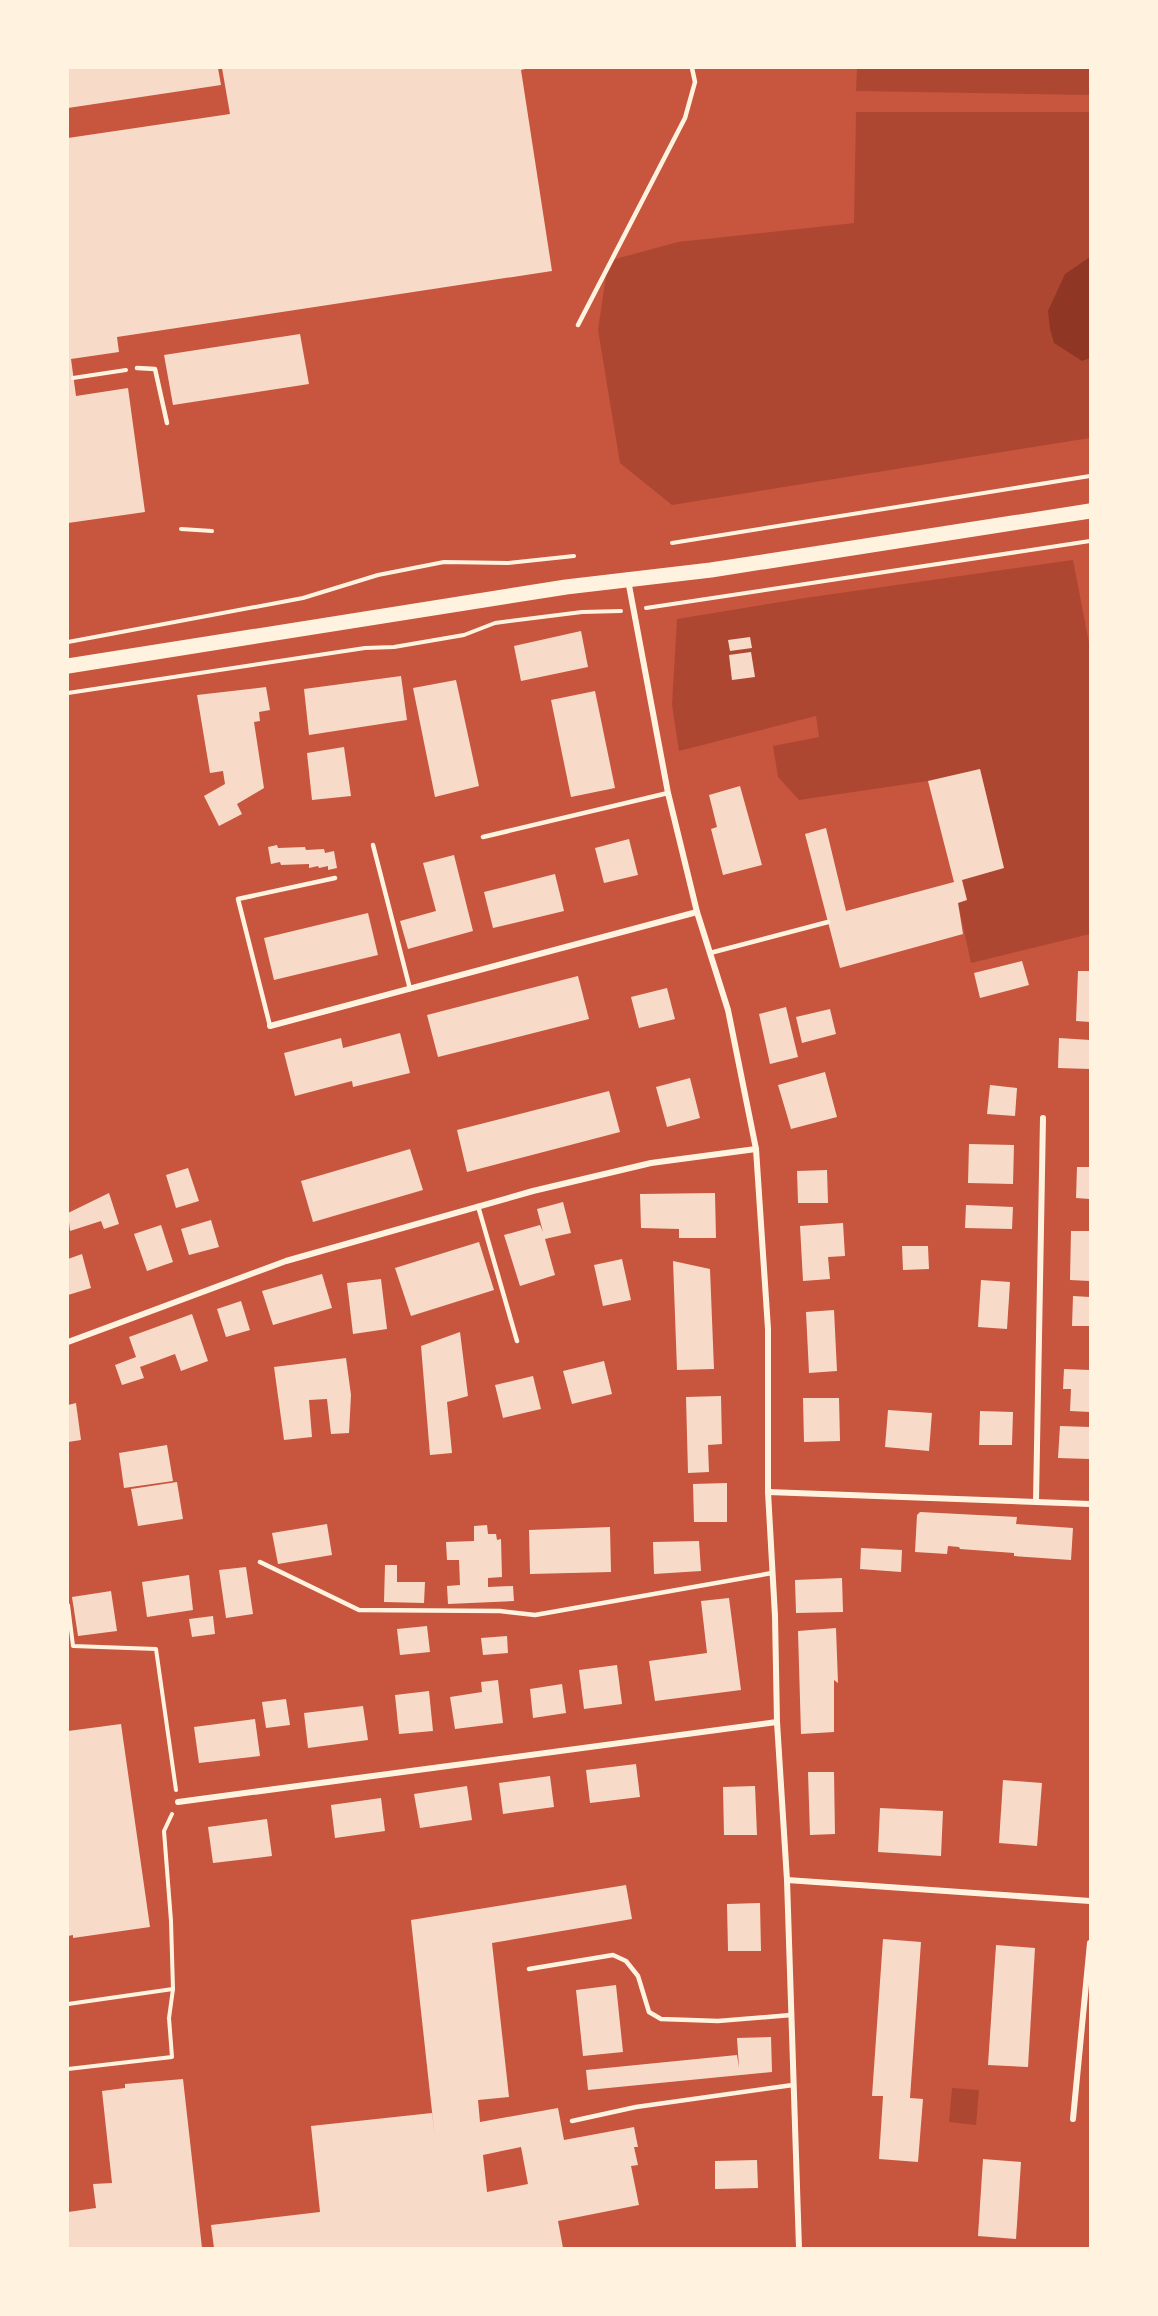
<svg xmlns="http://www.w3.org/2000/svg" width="1158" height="2316" font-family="'Public Sans',sans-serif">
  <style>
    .green { fill: #ae4732 }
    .water { fill: #8f3625 }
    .building { fill: #f7dbc8; fill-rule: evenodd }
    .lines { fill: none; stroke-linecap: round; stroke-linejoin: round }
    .path { stroke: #fff3e0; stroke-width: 4 }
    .service { stroke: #fff3e0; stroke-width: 4.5 }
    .minor { stroke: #fff3e0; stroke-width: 6 }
    .primary { stroke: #fff3e0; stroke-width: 15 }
  </style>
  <rect width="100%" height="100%" fill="#c8553d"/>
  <g class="green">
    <path d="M857,68H1090V95L856,91Z"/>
    <path d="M856,112H1090V438L672,505L620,463L598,330L608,261L678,242L854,223Z"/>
    <path d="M1073,560L1090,648V934L971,963L958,903L962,880L1004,868L980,769L928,781L799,800L778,777L773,746L819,737L816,716L679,751L672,705L677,619L805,598Z"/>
    <path d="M952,2088L979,2090L976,2125L949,2122Z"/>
  </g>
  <path class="water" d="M1090,257V358L1082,361L1054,343L1050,329L1048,311L1065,274Z"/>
  <g class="building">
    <path d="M68,68H218L221,85L68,108Z"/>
    <path d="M222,68H529L521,70L552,271L117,337L119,352L71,359L76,396L128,388L145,512L68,523V138L230,114Z"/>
    <path d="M300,334L309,384L173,405L164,355Z"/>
    <path d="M581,631L588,667L521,681L514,646Z"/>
    <path d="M750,637L752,648L730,651L728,640Z"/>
    <path d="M751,652L755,677L732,680L729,655Z"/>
    <path d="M401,676L407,720L309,735L304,689Z"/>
    <path d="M456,680L479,786L435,797L413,688Z"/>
    <path d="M266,687L270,710L259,712L260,721L254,722L264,788L237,804L242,814L219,826L204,796L225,784L223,771L210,773L197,695Z"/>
    <path d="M595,691L615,788L571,797L551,700Z"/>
    <path d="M344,747L351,796L312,800L307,753Z"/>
    <path d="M980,769L1004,868L962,880L967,900L958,903L963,934L840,968L805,834L826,828L846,911L954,882L928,781Z"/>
    <path d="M740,786L762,865L723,875L711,829L717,827L709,795Z"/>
    <path d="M629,839L638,875L604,883L595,848Z"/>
    <path d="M277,845L278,848L305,847L306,850L324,849L325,853L334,851L337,868L328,870V866L319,868L318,866L309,868V864L281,865L280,862L271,864L268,847Z"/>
    <path d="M454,855L473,931L408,949L400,921L436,911L423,863Z"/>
    <path d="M555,874L564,911L493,928L484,892Z"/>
    <path d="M368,913L378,955L274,980L264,938Z"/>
    <path d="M1022,961L1029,985L980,998L974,973Z"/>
    <path d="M1078,971H1090V1022L1076,1021Z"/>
    <path d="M578,976L589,1019L438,1057L427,1015Z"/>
    <path d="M667,988L675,1019L639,1028L631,997Z"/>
    <path d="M786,1007L798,1057L770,1064L759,1014Z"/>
    <path d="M830,1009L836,1034L802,1043L796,1017Z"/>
    <path d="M400,1033L410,1073L353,1087L352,1081L295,1096L284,1053L341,1038L343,1048Z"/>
    <path d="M1059,1038L1090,1040V1069L1058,1068Z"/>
    <path d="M825,1072L837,1117L791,1129L778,1085Z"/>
    <path d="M690,1078L700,1118L667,1127L656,1087Z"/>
    <path d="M990,1085L1017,1088L1015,1116L987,1114Z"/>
    <path d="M609,1091L620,1132L467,1172L457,1130Z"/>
    <path d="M969,1144L1014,1145L1013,1184L968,1183Z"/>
    <path d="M410,1149L423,1190L313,1222L301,1181Z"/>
    <path d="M1077,1167H1090V1199L1076,1198Z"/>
    <path d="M188,1168L199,1201L176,1208L166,1175Z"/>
    <path d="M827,1170L828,1203H798L797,1171Z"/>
    <path d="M109,1193L119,1224L104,1229L101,1221L70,1231L68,1213Z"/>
    <path d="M715,1193L716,1238H679V1229L641,1228L640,1194Z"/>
    <path d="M563,1202L571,1233L545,1239L555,1275L520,1286L504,1235L540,1225L543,1232L537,1209Z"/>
    <path d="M966,1205L1013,1207L1012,1229L965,1228Z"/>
    <path d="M211,1220L219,1247L189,1255L181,1229Z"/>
    <path d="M843,1223L845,1256L828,1257L830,1279L803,1281L800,1226Z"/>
    <path d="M161,1225L173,1262L147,1271L134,1234Z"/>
    <path d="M1071,1231H1090V1281L1070,1280Z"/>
    <path d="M479,1242L494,1290L411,1316L395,1268Z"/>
    <path d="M902,1246H928L929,1269L903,1270Z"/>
    <path d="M82,1254L91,1288L68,1295V1259Z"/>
    <path d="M622,1259L631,1300L603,1306L594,1265Z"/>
    <path d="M673,1261L710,1269L714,1369L677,1370Z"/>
    <path d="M322,1274L332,1308L273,1325L262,1291Z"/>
    <path d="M381,1279L387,1329L353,1334L347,1283Z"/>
    <path d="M981,1280L1010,1282L1007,1329L978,1327Z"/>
    <path d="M1073,1296L1090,1297V1326H1072Z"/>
    <path d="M241,1301L250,1330L226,1337L217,1309Z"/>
    <path d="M834,1310L837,1371L809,1373L806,1312Z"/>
    <path d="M192,1314L208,1361L181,1371L175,1354L140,1367L144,1378L122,1385L115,1365L136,1357L129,1337Z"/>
    <path d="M460,1332L468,1396L447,1402L452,1453L430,1455L421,1346Z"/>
    <path d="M346,1358L351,1395L349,1433L331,1434L327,1399L309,1400L312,1437L284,1440L274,1367Z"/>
    <path d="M604,1361L612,1394L572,1404L563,1371Z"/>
    <path d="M1064,1369L1090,1370V1412L1070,1411L1071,1389H1063Z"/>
    <path d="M533,1376L541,1409L503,1418L495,1385Z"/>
    <path d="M721,1396L722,1444L708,1445L709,1472L688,1473L686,1397Z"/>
    <path d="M803,1398H839L840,1441L804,1442Z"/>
    <path d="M76,1403L81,1440L68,1442V1405Z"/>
    <path d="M888,1410L932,1413L929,1451L885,1447Z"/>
    <path d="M980,1411L1013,1412L1012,1445H979Z"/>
    <path d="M1060,1426L1090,1427V1459L1058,1458Z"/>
    <path d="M167,1445L173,1481L124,1488L119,1453Z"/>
    <path d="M177,1482L183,1519L138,1526L131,1489Z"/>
    <path d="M727,1483V1522H694L693,1484Z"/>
    <path d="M920,1512L1017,1517L1016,1524L1073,1528L1071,1560L1014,1556V1553L960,1549L959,1547L948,1546L947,1554L915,1552L917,1515Z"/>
    <path d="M327,1524L332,1555L278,1564L272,1533Z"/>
    <path d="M487,1525L488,1534H496L497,1540L501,1539L502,1577L488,1578V1587L513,1586L514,1601L448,1604L447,1586L460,1585L459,1560H447L446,1542L474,1541V1526Z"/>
    <path d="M610,1527L611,1572L530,1574L529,1530Z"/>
    <path d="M699,1541L701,1571L654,1574L653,1542Z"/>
    <path d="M861,1548L902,1550L901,1572L860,1569Z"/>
    <path d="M385,1565H397V1582H425L424,1603L384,1602Z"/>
    <path d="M246,1567L253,1614L226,1618L219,1570Z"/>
    <path d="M189,1575L193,1610L147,1617L142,1582Z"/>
    <path d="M842,1578L843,1612L796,1613L795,1580Z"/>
    <path d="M111,1591L117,1631L78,1636L72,1597Z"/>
    <path d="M729,1598L741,1690L655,1701L649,1661L707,1653L701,1601Z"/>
    <path d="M213,1616L215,1634L192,1637L189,1619Z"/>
    <path d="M427,1626L430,1652L400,1655L397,1629Z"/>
    <path d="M836,1628L838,1683L834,1680V1732L801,1734L798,1631Z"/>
    <path d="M507,1636L508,1653L483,1655L481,1638Z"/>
    <path d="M617,1665L622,1704L584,1709L579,1670Z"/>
    <path d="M498,1680L503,1723L455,1729L450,1697L482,1692L481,1682Z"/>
    <path d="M562,1684L566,1713L533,1718L530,1689Z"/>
    <path d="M429,1691L433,1731L399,1734L395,1695Z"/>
    <path d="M286,1699L290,1725L266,1728L262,1702Z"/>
    <path d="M363,1706L368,1740L308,1748L304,1713Z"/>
    <path d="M255,1719L260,1756L199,1763L194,1727Z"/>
    <path d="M121,1724L150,1927L73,1938V1935L68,1936V1731Z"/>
    <path d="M636,1764L640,1797L590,1803L586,1770Z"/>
    <path d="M808,1772H834L835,1834L810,1835Z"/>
    <path d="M550,1776L554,1807L503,1814L499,1783Z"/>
    <path d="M1003,1780L1042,1783L1037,1846L999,1843Z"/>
    <path d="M467,1786L472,1820L420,1828L414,1794Z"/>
    <path d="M755,1786L757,1835H724L723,1787Z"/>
    <path d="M381,1798L385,1831L335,1838L331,1805Z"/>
    <path d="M880,1808L943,1811L941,1856L878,1852Z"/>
    <path d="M267,1819L272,1856L213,1863L208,1827Z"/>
    <path d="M626,1885L632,1919L492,1943L509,2097L478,2100L480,2122L558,2108L564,2140L634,2127L638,2147H634L638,2165L631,2166L639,2205L558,2221L563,2248H214L211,2225L320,2212L311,2126L432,2113L435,2139L411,1920ZM521,2147L528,2184L487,2192L483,2155Z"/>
    <path d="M760,1903L761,1951H728L727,1904Z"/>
    <path d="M883,1939L921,1942L910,2098L923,2099L918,2162L879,2159L883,2096H872Z"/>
    <path d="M996,1945L1035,1948L1028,2067L988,2065Z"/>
    <path d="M616,1985L623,2052L583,2056L576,1990Z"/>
    <path d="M771,2037L772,2072L588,2090L586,2070L737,2055L739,2068L737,2038Z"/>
    <path d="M183,2079L202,2248H68V2212L96,2208L93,2184L112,2183L102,2091L125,2088V2084Z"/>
    <path d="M983,2159L1021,2162L1016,2239L978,2236Z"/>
    <path d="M757,2160L758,2188L715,2189V2161Z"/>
  </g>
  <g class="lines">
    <g class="path">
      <path d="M73,378L126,370"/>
      <path d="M181,529L212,531"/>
      <path d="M672,543L1090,476"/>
      <path d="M646,608L1090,541"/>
      <path d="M68,642L303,598L378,575L444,562L508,563L574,556"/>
      <path d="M68,693L365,648L394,647L464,635L495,623L582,612L621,611"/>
      <path d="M68,1605L73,1646L156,1649L176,1790"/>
      <path d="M68,2004L173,1989"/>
      <path d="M68,2069L172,2057L169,2018L173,1989L171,1921L164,1831L172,1814"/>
    </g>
    <g class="service">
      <path d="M578,325L685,118L695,82L692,68"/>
      <path d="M137,368L155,369L167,423"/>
      <path d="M483,837L668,793"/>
      <path d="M373,845L410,989"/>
      <path d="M710,953L828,922"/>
      <path d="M270,1026L238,899L335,878"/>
      <path d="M478,1206L517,1341"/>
      <path d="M260,1562L359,1610L500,1611L535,1615L772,1573"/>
      <path d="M529,1969L613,1955L626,1961L638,1976L649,2012L661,2019L718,2021L791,2015"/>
      <path d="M572,2121L636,2107L793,2085"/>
    </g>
    <g class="minor">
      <path d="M628,580L668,793L697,912L728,1010L756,1149L768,1329V1492L775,1616L777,1722L787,1880L799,2248"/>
      <path d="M270,1026L697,912"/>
      <path d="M68,1342L286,1261L533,1191L651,1163L756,1149"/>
      <path d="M768,1492L1090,1504"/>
      <path d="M1036,1501L1043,1118"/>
      <path d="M178,1802L777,1722"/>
      <path d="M787,1880L1090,1901"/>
      <path d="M1073,2119L1090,1943"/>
    </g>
    <path class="primary" d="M68,666L566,587L711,570L1090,511"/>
  </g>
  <rect width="1158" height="2316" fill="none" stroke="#fff3e0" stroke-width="138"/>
</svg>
